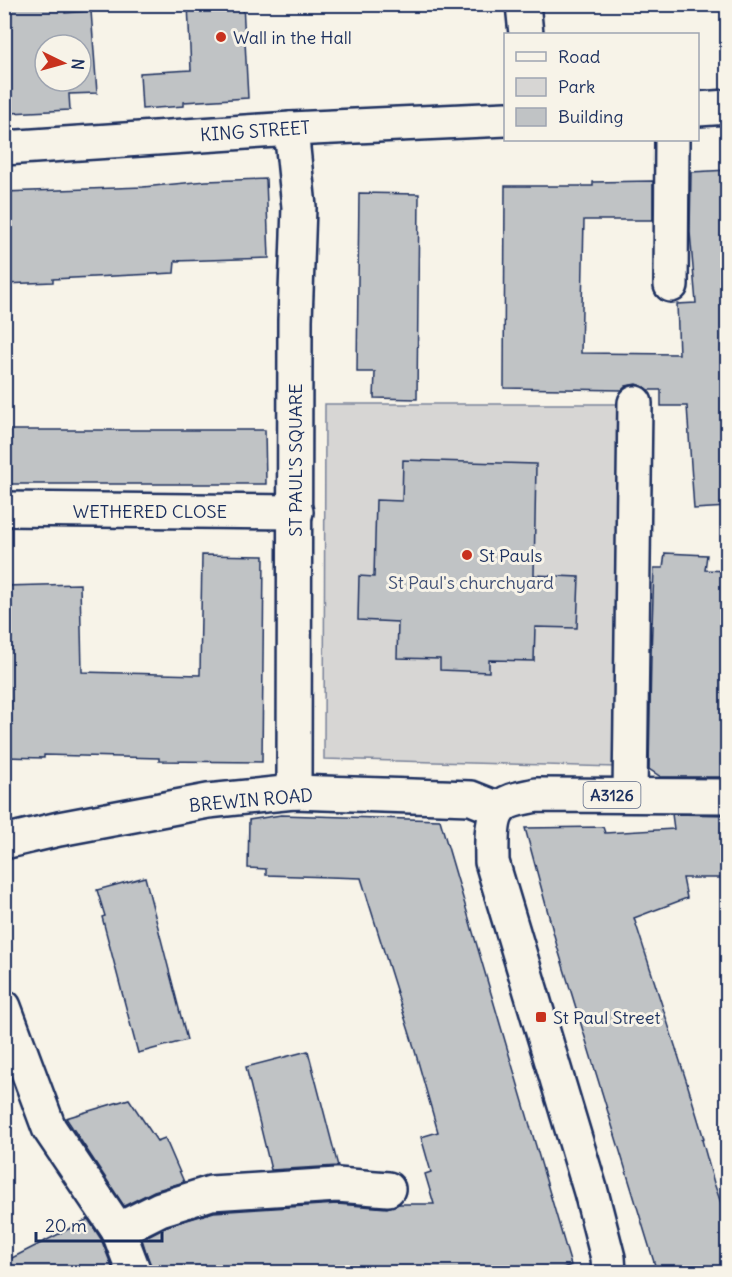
<svg xmlns="http://www.w3.org/2000/svg" width="732" height="1277" font-family="Delius,sans-serif">
  <style>
    .green { fill: #d7d6d4; stroke: #798299; stroke-width: 1.5 }
    .building { fill: #c0c3c5; stroke: #1b2f5e; stroke-width: 1.5; fill-rule: evenodd }
    .lines { fill: none; stroke-linecap: round; stroke-linejoin: round }
    .minor-casing { stroke: #1b2f5e; stroke-width: 38 }
    .major-casing { stroke: #1b2f5e; stroke-width: 38 }
    .minor { stroke: #f7f3e8; stroke-width: 33 }
    .major { stroke: #f7f3e8; stroke-width: 33 }
    .poi-dot { fill: #c8321e; stroke: #f7f3e8; stroke-width: 2 }
    .labels { text-anchor: middle; dominant-baseline: central; stroke-width: 6; stroke-linejoin: round; paint-order: stroke }
    .shield { fill: #f7f3e8; stroke: #5d6a87; stroke-width: 1.5 }
    .shield-label { font-size: 16px; font-weight: bold; fill: #1b2f5e }
    .poi-label { font-size: 18px; fill: #1b2f5e; stroke: #f7f3e8; text-anchor: start }
    .street-label { font-size: 18px; fill: #1b2f5e; stroke: #f7f3e8 }
    .park-label { font-size: 18px; fill: #415076; stroke: #f7f3e8 }
  </style>
  <rect width="100%" height="100%" fill="#f7f3e8"/>
  <filter id="ink" filterUnits="userSpaceOnUse"><feTurbulence type="fractalNoise" baseFrequency=".0167" numOctaves="2"/><feDisplacementMap in="SourceGraphic" scale="12" xChannelSelector="R" yChannelSelector="G"/><feConvolveMatrix kernelMatrix="1 2 1 2 8 2 1 2 1" color-interpolation-filters="sRGB"/></filter>
  <g filter="url(#ink)">
    <path class="green" d="M325,404H620L616,767L324,759Z"/>
    <g class="building">
      <path d="M5,4H65V13L91,11L97,93L69,94L70,110L10,113ZM45,45H81V81H45Z"/>
      <path d="M188,4H243L248,98L184,102V106L142,109L140,73L191,70Z"/>
      <path d="M728,170V507L694,509L687,406H661V390H648L644,387L636,384L626,386L622,390L504,388L505,186H593V182L653,181V220H584L581,353L679,354L677,304L696,303L690,232L691,172Z"/>
      <path d="M266,179L269,258L175,261L174,273L53,279V282L4,284V192L143,187L206,181Z"/>
      <path d="M359,193L419,194L417,399L374,398L375,372H357Z"/>
      <path d="M4,430H265L266,484H4Z"/>
      <path d="M403,460L536,464L534,575L579,577L577,628L535,627L534,661L489,660V672L440,670V659L397,658L398,622L358,620L359,576L374,577L376,500L402,501Z"/>
      <path d="M665,553L707,555L705,570L728,571V777H661L649,769L651,656L654,568H663Z"/>
      <path d="M202,555L264,556L262,762L159,761V758L44,755V758L4,757V586L80,584L82,672L200,675Z"/>
      <path d="M672,814L728,815V878H683L687,898L634,918L687,1083L704,1139L702,1140L714,1183L728,1223V1272H657L557,946L525,828L603,827L605,833L674,829Z"/>
      <path d="M281,815L440,820L571,1265L553,1272H152L142,1239L167,1226L214,1212L337,1204L387,1208L398,1204H434L425,1174L431,1172L421,1137L438,1132L413,1044L361,878L266,875V869L248,868L249,820Z"/>
      <path d="M145,877L187,1040L138,1053L102,917L105,916L97,890Z"/>
      <path d="M308,1051L338,1166L271,1170L246,1067Z"/>
      <path d="M129,1099L157,1141L165,1138L184,1182L154,1191L124,1206L66,1118Z"/>
      <path d="M88,1219L101,1239L114,1272H4V1262Z"/>
    </g>
    <g class="lines">
      <g class="minor-casing">
        <g id="minor">
          <path d="M523,4L526,34"/>
          <path d="M698,109L728,107"/>
          <path d="M291,129L299,207L295,320L294,792"/>
          <path d="M4,148L291,129L506,119"/>
          <path d="M671,285L672,140"/>
          <path d="M4,509L296,512"/>
          <path d="M630,795L635,403"/>
          <path d="M4,842L59,829L208,801L294,792L471,798L499,809"/>
          <path d="M4,1007L49,1128L118,1230L134,1272"/>
          <path d="M118,1230L160,1209L211,1193L337,1185L388,1189"/>
        </g>
      </g>
      <g class="major-casing">
        <path id="major" d="M609,1272L608,1258L591,1192L492,862C492,848 490,820 500,809C507,799 525,798 536,795L728,796"/>
      </g>
      <use href="#minor" class="minor"/>
      <use href="#major" class="major"/>
    </g>
  </g>
  <g class="poi-dot">
    <circle cx="221" cy="37" r="6"/>
    <circle cx="467" cy="555" r="6"/>
    <rect x="535" y="1011" width="12" height="12" rx="3"/>
  </g>
  <g class="labels">
    <rect class="shield" x="583.5" y="782" width="57" height="26" rx="4.5"/>
    <g class="shield-label">
      <text x="612" y="795">A3126</text>
    </g>
    <g class="poi-label">
      <text x="233" y="37">Wall in the Hall</text>
      <text x="479" y="555">St Pauls</text>
      <text x="553" y="1017">St Paul Street</text>
    </g>
    <g class="street-label">
      <text transform="translate(255 131) rotate(-4)">KING STREET</text>
      <text transform="translate(295 460) rotate(-90)">ST PAUL'S SQUARE</text>
      <text x="150" y="511">WETHERED CLOSE</text>
      <text transform="translate(251 800) rotate(-5)">BREWIN ROAD</text>
    </g>
    <g class="park-label">
      <text x="471" y="582">St Paul's churchyard</text>
    </g>
  </g>
  <rect width="732" height="1277" fill="none" stroke="#f7f3e8" stroke-width="24"/>
  <rect x="12" y="12" width="708" height="1253" fill="none" stroke="#1b2f5e" stroke-width="2" filter="url(#ink)"/>
  <rect x="504" y="33" width="195" height="108" fill="#f7f3e8" stroke="#9fa5b1" stroke-width="1.5"/>
  <rect x="516" y="52" width="30" height="9" fill="#f7f3e8" stroke="#9fa5b1" stroke-width="1.5"/>
  <text x="558" y="63" font-size="18" fill="#1b2f5e">Road</text>
  <rect x="516" y="78" width="30" height="18" fill="#d7d6d4" stroke="#9fa5b1" stroke-width="1.5"/>
  <text x="558" y="93" font-size="18" fill="#1b2f5e">Park</text>
  <rect x="516" y="108" width="30" height="18" fill="#c0c3c5" stroke="#9fa5b1" stroke-width="1.5"/>
  <text x="558" y="123" font-size="18" fill="#1b2f5e">Building</text>
  <g transform="translate(63 63) rotate(95)"><circle r="28" fill="#f7f3e8" stroke="#9fa5b1" stroke-width="1.5"/>
  <path d="M0-4.5L10 22L0 15L-10 22Z" fill="#c8321e"/>
  <text y="-9" font-size="16" font-weight="bold" text-anchor="middle" fill="#1b2f5e">N</text>
  </g>
  <path d="M36 1232v9h126v-9" fill="none" stroke="#1b2f5e" stroke-width="3"/>
  <text x="45" y="1232" font-size="18" fill="#1b2f5e" stroke="#f7f3e8" stroke-width="4.5" paint-order="stroke">20 m</text>
</svg>
